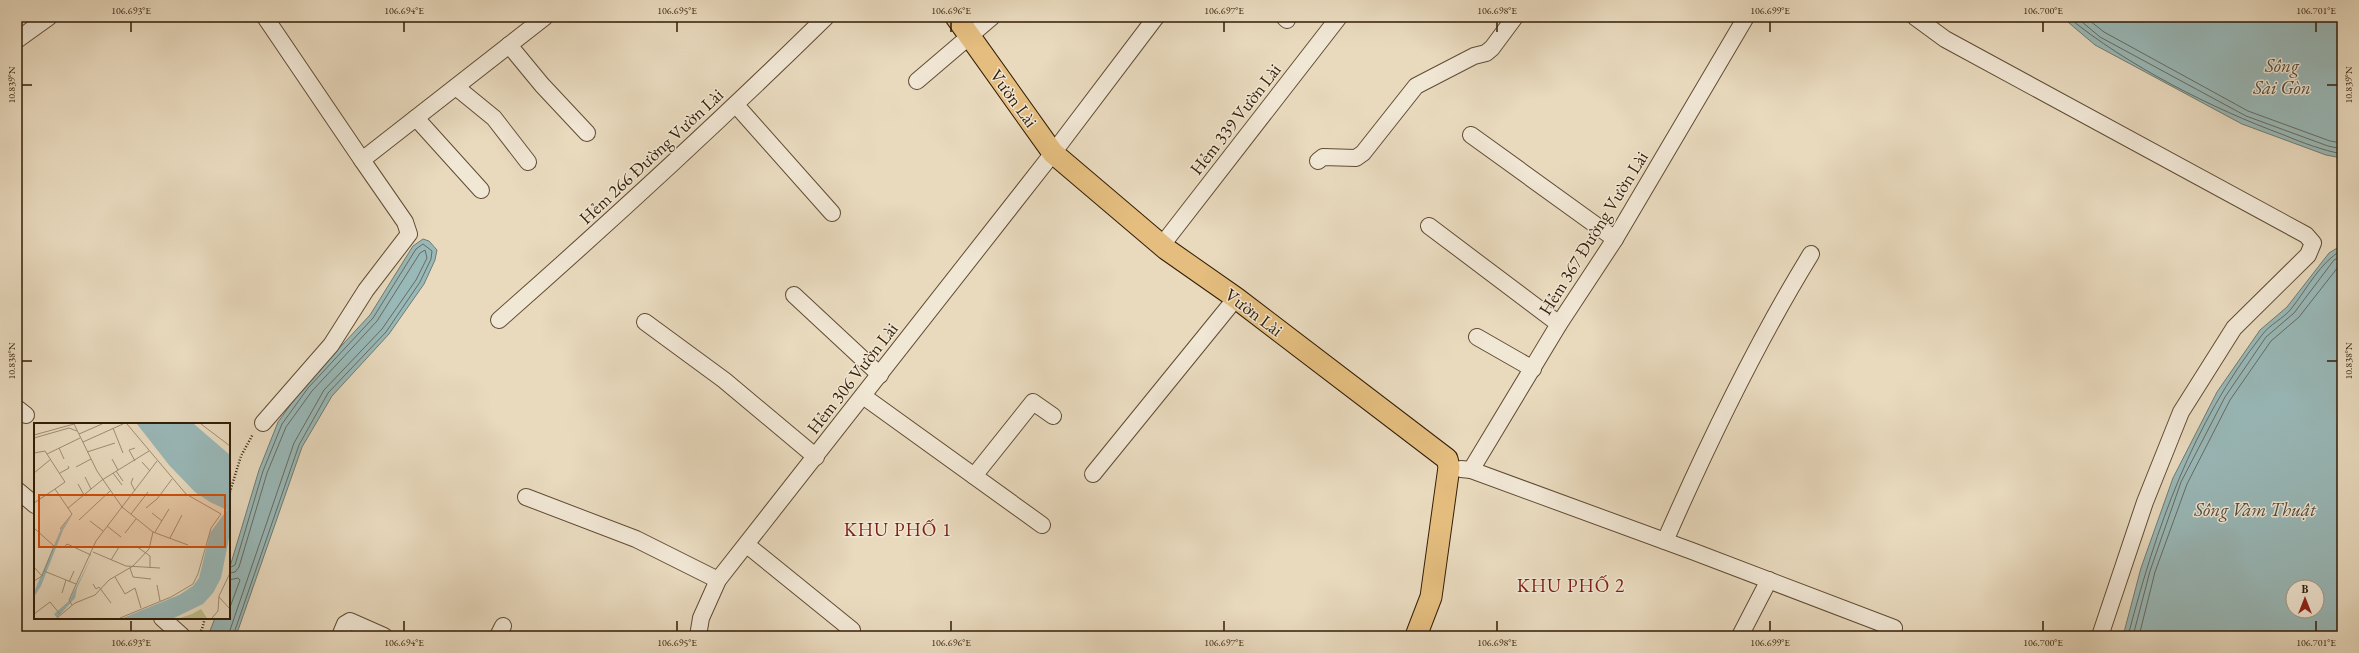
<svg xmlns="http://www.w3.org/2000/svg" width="2359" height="653" font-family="'EB Garamond',serif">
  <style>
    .water { fill: #99b9b9; stroke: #707b71; fill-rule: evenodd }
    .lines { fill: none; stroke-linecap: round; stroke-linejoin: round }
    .shore { stroke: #666b60; stroke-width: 1 }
    .minor-casing { stroke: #604c34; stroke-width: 18 }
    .major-casing { stroke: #321d06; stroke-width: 23 }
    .path { stroke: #321d06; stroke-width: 2.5; stroke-dasharray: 1 2; stroke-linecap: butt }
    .minor { stroke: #f1e7d5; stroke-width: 16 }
    .major { stroke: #e4bd7f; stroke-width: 21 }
    .ticks { fill: none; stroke: #321d06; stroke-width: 1.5 }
    .labels { text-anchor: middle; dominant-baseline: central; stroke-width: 3; stroke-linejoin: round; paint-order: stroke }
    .street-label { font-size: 18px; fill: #321d06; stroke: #f1e7d5 }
    .water-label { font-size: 19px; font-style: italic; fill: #514c3c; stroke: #f1e7d5 }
    .neighbourhood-label { font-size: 19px; letter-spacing: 1px; fill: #7a1f14; stroke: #f1e7d5 }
    .inset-road { fill: none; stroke: #a08e74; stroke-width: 1 }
    .view { fill: #cd500b; fill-opacity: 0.15; stroke: #cd500b; stroke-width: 2 }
    .inset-edge { fill: none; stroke: #321d06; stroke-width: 2 }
    .neatline { fill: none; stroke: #321d06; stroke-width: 1.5 }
    .ticks-label { font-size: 10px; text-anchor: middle; fill: #321d06 }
  </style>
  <rect width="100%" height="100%" fill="#e9dabe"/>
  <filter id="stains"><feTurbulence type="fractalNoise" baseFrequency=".005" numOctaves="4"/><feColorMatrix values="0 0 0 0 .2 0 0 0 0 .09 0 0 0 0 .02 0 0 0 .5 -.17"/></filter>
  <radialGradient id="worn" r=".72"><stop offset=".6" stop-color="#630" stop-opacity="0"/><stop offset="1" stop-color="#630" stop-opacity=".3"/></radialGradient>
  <g class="water">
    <path d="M2062,17H2342V158L2326,155L2242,124L2095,45Z"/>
    <path d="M423,239L429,241L437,250L435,260L424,284L389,334L332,396L302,447L236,636H208L215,618H229V570L259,470L278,422L305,385L370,315L413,246Z"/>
    <path d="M2342,245V636H2123L2141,568L2173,478L2217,392L2260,330L2287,307L2329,253ZM2293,587H2317V611H2293Z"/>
  </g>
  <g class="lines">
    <g class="shore">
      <path d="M2068,17C2126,65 2213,109 2284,135C2303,143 2322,150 2342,154"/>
      <path d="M2076,17L2100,37L2246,116L2328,146L2342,149"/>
      <path d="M2085,17L2104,32L2248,111L2330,141L2342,143"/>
      <path d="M229,568L235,565L263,471L282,424L308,388L373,318L416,249L423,244L432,251L431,259L420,282L386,332L328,393L299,445L233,636"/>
      <path d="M229,580L238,578L240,580L229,610"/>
      <path d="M228,636L294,443L324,390L382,329L416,280L427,258L425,250L420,253L377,321L312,391L286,427L267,473L239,567L235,572L229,573"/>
      <path d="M2128,636C2156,528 2192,424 2262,335C2270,324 2283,319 2291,309C2307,289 2320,262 2342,250"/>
      <path d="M2133,636L2150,571L2181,482L2225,397L2266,337L2294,313L2334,260L2342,256"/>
      <path d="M2139,636L2155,572L2187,484L2230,400L2271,341L2299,317L2342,262"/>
    </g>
    <g class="minor-casing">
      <g id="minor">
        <path d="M265,17L362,160L545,17"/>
        <path d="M1284,17L1287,20"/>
        <path d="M1915,17L1945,39L2306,235L2313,243L2308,255L2234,328L2181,412L2145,502L2100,636"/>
        <path d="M17,40L49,17"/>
        <path d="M509,45L542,85L587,133"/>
        <path d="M917,81L992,17"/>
        <path d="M456,87L494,118L528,162"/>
        <path d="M736,105L832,213"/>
        <path d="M416,118L481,190"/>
        <path d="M1471,135L1615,239"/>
        <path d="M1318,161L1323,157L1356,158L1363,153L1416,86L1474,56L1486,53L1492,48L1515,17"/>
        <path d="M1429,226L1559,324"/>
        <path d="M1162,245L1339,17"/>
        <path d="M794,295L880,375"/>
        <path d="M499,320C610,222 720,121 826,17"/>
        <path d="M645,322L724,380L816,457"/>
        <path d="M1477,337L1533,369"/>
        <path d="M863,396L1042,525"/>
        <path d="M17,408L26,415"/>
        <path d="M263,423L331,345L366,290L409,234L405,222L362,160"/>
        <path d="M1461,469L1471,470L1692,551L1894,628"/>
        <path d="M1471,470L1559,324L1615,239L1746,17"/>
        <path d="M1093,474L1236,298"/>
        <path d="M974,476L1033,402L1053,416"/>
        <path d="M17,490L35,505"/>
        <path d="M526,497L636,539L718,580"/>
        <path d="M1665,541C1708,443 1755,345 1811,254"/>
        <path d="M747,545L852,630"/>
        <path d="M162,618L182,636"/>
        <path d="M340,636L345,624L350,621L384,636"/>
        <path d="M498,636L503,626"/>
        <path d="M698,636L701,618L718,580L1053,153L1156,17"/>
        <path d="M1740,636L1769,580"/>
      </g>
    </g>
    <g class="major-casing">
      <path id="major" d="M956,17L1053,153L1166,249L1236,298L1447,459L1449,467L1431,597L1416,636"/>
    </g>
    <g class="path">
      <path d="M229,495L241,456L253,434"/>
      <path d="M198,636L202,629L205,618"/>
    </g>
    <use href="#minor" class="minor"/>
    <use href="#major" class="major"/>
  </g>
  <path class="ticks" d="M131,22V32M404,22V32M677,22V32M951,22V32M1224,22V32M1497,22V32M1770,22V32M2043,22V32M2316,22V32M22,85H32M2327,85H2337M22,361H32M2327,361H2337M131,621V631M404,621V631M677,621V631M951,621V631M1224,621V631M1497,621V631M1770,621V631M2043,621V631M2316,621V631"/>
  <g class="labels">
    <g class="street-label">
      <text transform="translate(1014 98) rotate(54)">Vườn Lài</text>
      <text transform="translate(1235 119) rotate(-52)">Hẻm 339 Vườn Lài</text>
      <text transform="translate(651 156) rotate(-43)">Hẻm 266 Đường Vườn Lài</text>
      <text transform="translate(1593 233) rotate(-58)">Hẻm 367 Đường Vườn Lài</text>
      <text transform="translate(1254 312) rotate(37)">Vườn Lài</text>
      <text transform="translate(852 378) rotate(-52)">Hẻm 306 Vườn Lài</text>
    </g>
    <g class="water-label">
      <text x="2282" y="65">Sông<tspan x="2282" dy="22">Sài Gòn</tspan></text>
      <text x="2255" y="509">Sông Vàm Thuật</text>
    </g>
    <g class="neighbourhood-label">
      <text x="898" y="529">KHU PHỐ 1</text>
      <text x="1571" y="585">KHU PHỐ 2</text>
    </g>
  </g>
  <g transform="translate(34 423)">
    <rect width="196" height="196" fill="#e9dabe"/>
    <path d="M167,186L173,195H146L158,191Z" fill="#bfbd8c"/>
    <path d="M103,1H160L196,32V110L187,155L179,170L169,181L140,195H89L145,172L159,163L165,155L176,110L193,87L176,79L161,69L135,42ZM39,91L29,107L7,163L0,174V169L27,106ZM59,131L43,165L41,175L23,195L20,191L35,178Z" fill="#99b9b9"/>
    <path class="inset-road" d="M167,1L196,23M79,5L89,30M45,11L68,1M0,12L40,1M0,15L35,5L43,8M49,19L89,1M25,25L30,36M53,29L81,20M0,30L11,28L31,59L21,66M13,31L46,15M78,36L84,47M101,38L95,27L101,25M108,39L116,48M42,44L57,36M82,48L89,58M0,50L17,36M26,50L35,45L34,43M79,50L88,62M51,54L57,66M99,55L97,60L101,68M44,61L50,72M0,80L21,66L34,85L68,57L115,28M112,85L123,76L138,56M118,90L128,98M97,91L114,69M45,97L76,68M56,98L69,108M73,103L87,114M0,105L20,123L8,153L0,158M26,106L38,91L34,85M119,109L154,122M121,109L135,86M91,110L102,96M136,115L148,92M102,123L116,133V145M30,124L33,121L57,132M59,129L92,143L126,145M77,137L85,124M0,144L8,153M96,145L99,154L117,156M10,148L42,161M81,154L91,171L101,165L107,185M35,159L40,148M59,161L62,166L65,164L77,180M123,162L126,178M28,170L32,157M185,174L196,186M38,182L35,177L62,118L123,38M0,191L16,179L26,191M23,195L41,180L61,172L75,157L99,143L115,126L119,109L88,84L63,48L40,1M86,195L137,174L159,161L164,151L177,105L187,91L152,71L93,1M178,195L184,188L185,173L196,150"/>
    <path class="view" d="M5,72H191V124H5Z"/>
    <rect width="196" height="196" class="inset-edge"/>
  </g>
  <rect width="2359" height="653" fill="none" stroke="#e9dabe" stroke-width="44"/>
  <g transform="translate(2305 599)"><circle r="19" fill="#f1e7d5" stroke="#a59682"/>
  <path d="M0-3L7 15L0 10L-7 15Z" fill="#8f2418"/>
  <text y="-6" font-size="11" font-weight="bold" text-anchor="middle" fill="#321d06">B</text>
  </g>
  <rect x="22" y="22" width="2315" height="609" class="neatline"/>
  <g class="ticks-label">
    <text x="131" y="14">106.693°E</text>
    <text x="404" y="14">106.694°E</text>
    <text x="677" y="14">106.695°E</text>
    <text x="951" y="14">106.696°E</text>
    <text x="1224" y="14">106.697°E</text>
    <text x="1497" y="14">106.698°E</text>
    <text x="1770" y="14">106.699°E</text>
    <text x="2043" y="14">106.700°E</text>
    <text x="2316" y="14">106.701°E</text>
    <text transform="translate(11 85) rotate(-90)" y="4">10.839°N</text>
    <text transform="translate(2348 85) rotate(-90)" y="4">10.839°N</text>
    <text transform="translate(11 361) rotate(-90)" y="4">10.838°N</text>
    <text transform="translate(2348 361) rotate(-90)" y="4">10.838°N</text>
    <text x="131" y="646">106.693°E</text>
    <text x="404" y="646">106.694°E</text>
    <text x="677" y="646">106.695°E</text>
    <text x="951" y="646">106.696°E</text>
    <text x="1224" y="646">106.697°E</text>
    <text x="1497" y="646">106.698°E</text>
    <text x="1770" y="646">106.699°E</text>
    <text x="2043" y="646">106.700°E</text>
    <text x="2316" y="646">106.701°E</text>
  </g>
  <rect width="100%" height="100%" filter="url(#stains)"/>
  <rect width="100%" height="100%" fill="url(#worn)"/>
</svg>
